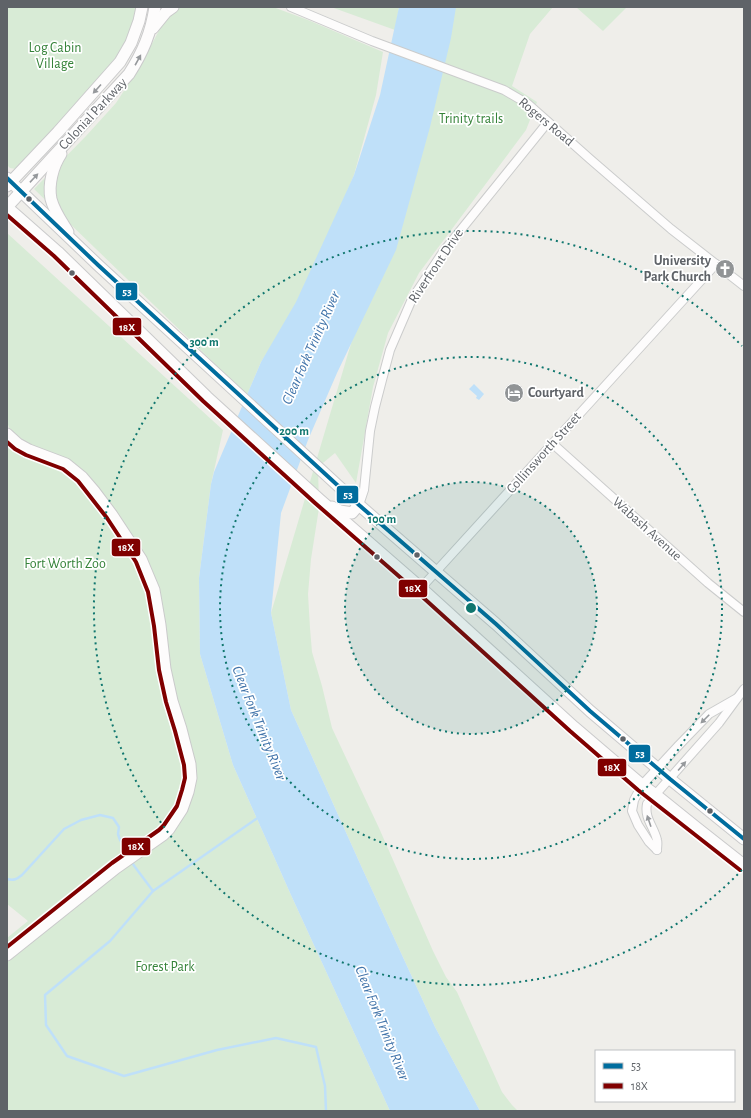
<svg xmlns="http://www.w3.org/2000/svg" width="751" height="1118" font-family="'Alegreya Sans',sans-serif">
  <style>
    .green { fill: #d8ebd6 }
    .water { fill: #bfe0f9 }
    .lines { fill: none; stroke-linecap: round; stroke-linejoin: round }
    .stream { stroke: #bfe0f9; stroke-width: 2.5 }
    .street-casing { stroke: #cbcccc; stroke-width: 10 }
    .secondary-casing { stroke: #cacacb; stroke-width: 13 }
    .street { stroke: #fdfcfc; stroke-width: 8 }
    .secondary { stroke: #fdfcfc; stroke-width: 11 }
    .bus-1-casing { stroke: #fff; stroke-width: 7 }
    .bus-2-casing { stroke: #fff; stroke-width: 7 }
    .bus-1 { stroke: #006d9e; stroke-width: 4 }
    .bus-2 { stroke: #800000; stroke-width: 4 }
    .oneway { fill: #96999c }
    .ring { fill: none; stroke: #0f766e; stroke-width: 2; stroke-dasharray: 2 4 }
    .bus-dot { fill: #5f6368; stroke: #fff; stroke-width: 1.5 }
    .labels { text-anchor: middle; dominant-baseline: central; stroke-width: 3.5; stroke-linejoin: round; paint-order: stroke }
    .park-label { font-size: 14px; fill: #348238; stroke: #fff }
    .street-label { font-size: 14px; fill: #5f6368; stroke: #fff }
    .poi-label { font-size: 14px; font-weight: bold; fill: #5f6368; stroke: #fff; text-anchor: end }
    .water-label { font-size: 15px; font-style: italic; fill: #4174aa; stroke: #fff }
    .centre { fill: #0f766e; stroke: #fff; stroke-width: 2 }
    .ring-label { font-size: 12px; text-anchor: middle; font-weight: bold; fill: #0f766e; stroke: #fff; stroke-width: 3.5; stroke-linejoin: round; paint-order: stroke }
    .line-badge { stroke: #fff; stroke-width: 1.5 }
    .badge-label { font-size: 11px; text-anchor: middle; font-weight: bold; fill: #fff }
  </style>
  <rect width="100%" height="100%" fill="#efeeea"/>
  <g class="green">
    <path d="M7,7H136L132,26L122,51L89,91L16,169L10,168L7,165Z"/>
    <path d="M180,7H273L308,20L383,52L376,95L354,175L299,303L261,362L247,395L34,189L86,136L116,103L140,66L162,25L170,14Z"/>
    <path d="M331,7H399L395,30Z"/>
    <path d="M451,7H553L530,34L512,86L537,102L526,130L419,273L388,333L373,387L356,483L335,453L318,467L319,508L311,559L308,594L310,628L312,652L322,686L332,728L379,828L433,951L446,977L457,992L502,1092L512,1105L518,1111H480L435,1027L362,868L291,710L271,613Z"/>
    <path d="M576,7H627L603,31Z"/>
    <path d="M7,233L223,430L211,484L199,578L200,654L233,765L291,895L390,1111H7V938L28,921L7,904V441L17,448L7,422Z"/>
  </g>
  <g class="water">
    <path d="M399,7H456L451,38L430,127L396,250L337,373L308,440L281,513L271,613L291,710L362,868L435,1027L480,1111H390L291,895L233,765L200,654L199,578L211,484L214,472L261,362L296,302L354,175L380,95Z"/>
    <path d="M474,384L484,394L479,400L476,398L477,396L469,389Z"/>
  </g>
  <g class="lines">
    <g class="stream">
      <path d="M131,861L135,867L153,891L259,817"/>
      <path d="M7,879C14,881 17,879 22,875L64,829L81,820L100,815L113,818L119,827L118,834L120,840L129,856"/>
      <path d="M153,891L110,941L45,995L46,1025L67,1056L124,1076L217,1050L276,1038L316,1047L325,1086L326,1111"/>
    </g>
    <g class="street-casing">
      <g id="street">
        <path d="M291,7L372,41L504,90L528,104L590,159L671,229L744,286"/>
        <path d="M553,444L708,583L744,612"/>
        <path d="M359,505L364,490L370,431L375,407L382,380L390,350L412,299L443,252L548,122"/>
        <path d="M421,588L716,264"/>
        <path d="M657,850L649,842L638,825L632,811L634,800L642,785L679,745L709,714L737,698"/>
        <path d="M657,850C657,847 658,843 657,840C654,827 644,818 647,804L719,723L744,689"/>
      </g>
    </g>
    <g class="secondary-casing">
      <g id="secondary">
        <path d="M153,28L166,12L173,7"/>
        <path d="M61,154C53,166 48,184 51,199C54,211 62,222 68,232"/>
        <path d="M7,178L98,265L359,505L496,624L590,711L670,779L744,839"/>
        <path d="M7,186L58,132L120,62L131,43L139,21L142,7"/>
        <path d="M7,207L58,252L207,397L319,499L421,588L574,727L642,785L656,795L697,828L744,865"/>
        <path d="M7,207L129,74C143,52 151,33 155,7"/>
        <path d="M7,434L18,444L29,450L66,464L82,477L94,491L112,515L141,559L154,590L160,625L165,669L172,701L181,729L190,764L191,778L188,792L182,809L169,829L163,835L116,868L7,955"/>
        <path d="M332,507L340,511L352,513L359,505"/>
      </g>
    </g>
    <use href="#street" class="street"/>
    <use href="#secondary" class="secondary"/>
    <g class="bus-1-casing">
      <path id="bus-1" d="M7,178L98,265L359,505L496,624L590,711L670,779L744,839"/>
    </g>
    <g class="bus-2-casing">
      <g id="bus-2">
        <path d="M7,215L54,256L203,401L315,503L417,592L570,731L638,790L740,870"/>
        <path d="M7,442L15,449L26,455L63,469L78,481L107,518L136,562L148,592L154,626L159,670L166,702L175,731L184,765L185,778L182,790L177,806L164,825L159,830L112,863L7,947"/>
      </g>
    </g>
    <use href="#bus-1" class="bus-1"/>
    <use href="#bus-2" class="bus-2"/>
  </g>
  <defs><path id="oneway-solid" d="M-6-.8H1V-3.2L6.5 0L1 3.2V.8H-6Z"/></defs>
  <g class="oneway">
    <use href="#oneway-solid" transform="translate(138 60) rotate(-61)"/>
    <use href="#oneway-solid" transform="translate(97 89) rotate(132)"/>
    <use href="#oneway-solid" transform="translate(34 178) rotate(-47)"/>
    <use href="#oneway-solid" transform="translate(705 719) rotate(135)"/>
    <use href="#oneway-solid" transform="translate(682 766) rotate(-49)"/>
    <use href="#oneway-solid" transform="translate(649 821) rotate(-109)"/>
  </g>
  <circle cx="471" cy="608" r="126" fill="#0f766e" fill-opacity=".12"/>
  <g class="ring">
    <circle cx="471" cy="608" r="126"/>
    <circle cx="471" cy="608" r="251"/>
    <path d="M742 870A377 377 0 1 1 742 346"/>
  </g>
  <defs>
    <g id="church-disc" transform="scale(1)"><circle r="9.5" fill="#919496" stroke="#fff"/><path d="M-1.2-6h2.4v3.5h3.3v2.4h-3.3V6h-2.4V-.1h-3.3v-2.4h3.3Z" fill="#fff"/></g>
    <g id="hotel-disc" transform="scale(1)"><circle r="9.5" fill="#919496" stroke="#fff"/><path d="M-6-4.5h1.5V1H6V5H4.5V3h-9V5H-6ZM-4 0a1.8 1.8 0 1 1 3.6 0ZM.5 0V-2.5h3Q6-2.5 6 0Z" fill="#fff"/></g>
  </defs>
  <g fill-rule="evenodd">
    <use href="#church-disc" x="725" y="269"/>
    <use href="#hotel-disc" x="514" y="393"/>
  </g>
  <g class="bus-dot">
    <circle cx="29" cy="199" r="3.5"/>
    <circle cx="72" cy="273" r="3.5"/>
    <circle cx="417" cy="555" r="3.5"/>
    <circle cx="377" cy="557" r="3.5"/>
    <circle cx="623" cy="739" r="3.5"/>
    <circle cx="710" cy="811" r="3.5"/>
  </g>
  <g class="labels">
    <g class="park-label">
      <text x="55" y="48">Log Cabin<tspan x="55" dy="16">Village</tspan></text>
      <text x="471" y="119">Trinity trails</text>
      <text x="65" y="564">Fort Worth Zoo</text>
      <text x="165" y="967">Forest Park</text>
    </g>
    <g class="street-label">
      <text transform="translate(93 114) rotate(-47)">Colonial Parkway</text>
      <text transform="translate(546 122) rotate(40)">Rogers Road</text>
      <text transform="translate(436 266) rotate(-56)">Riverfront Drive</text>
      <text transform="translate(544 453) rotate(-48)">Collinsworth Street</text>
      <text transform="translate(647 529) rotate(42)">Wabash Avenue</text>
    </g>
    <g class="poi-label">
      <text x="711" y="261">University<tspan x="711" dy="16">Park Church</tspan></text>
      <text x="528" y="393" text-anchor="start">Courtyard</text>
    </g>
    <g class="water-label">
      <text transform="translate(311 348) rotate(-66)">Clear Fork Trinity River</text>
      <text transform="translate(259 723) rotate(68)">Clear Fork Trinity River</text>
      <text transform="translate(382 1023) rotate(68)">Clear Fork Trinity River</text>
    </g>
  </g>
  <circle cx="471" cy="608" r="6" class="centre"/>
  <g class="ring-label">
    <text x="204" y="346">300 m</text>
    <text x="294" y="435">200 m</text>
    <text x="382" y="523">100 m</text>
  </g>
  <g class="line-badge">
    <rect x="115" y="282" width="23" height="19" rx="4" fill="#006d9e"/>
    <rect x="112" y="317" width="30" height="19" rx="4" fill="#800000"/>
    <rect x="336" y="485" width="23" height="19" rx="4" fill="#006d9e"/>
    <rect x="111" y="538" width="30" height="19" rx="4" fill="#800000"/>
    <rect x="398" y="579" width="30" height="19" rx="4" fill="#800000"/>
    <rect x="628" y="744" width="23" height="19" rx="4" fill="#006d9e"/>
    <rect x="597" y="758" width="30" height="19" rx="4" fill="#800000"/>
    <rect x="121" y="837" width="30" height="19" rx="4" fill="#800000"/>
  </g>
  <g class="badge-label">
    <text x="127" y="295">53</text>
    <text x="127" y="331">18X</text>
    <text x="348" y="498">53</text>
    <text x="126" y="551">18X</text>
    <text x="413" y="592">18X</text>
    <text x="640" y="757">53</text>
    <text x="612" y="771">18X</text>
    <text x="136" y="850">18X</text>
  </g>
  <rect width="751" height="1118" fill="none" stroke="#5f6368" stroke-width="16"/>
  <rect x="595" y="1050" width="140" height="52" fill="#ffffff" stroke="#bfc1c3"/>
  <rect x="603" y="1063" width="20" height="6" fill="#006d9e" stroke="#bfc1c3"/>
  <text x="631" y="1070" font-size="12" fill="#5f6368">53</text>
  <rect x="603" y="1083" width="20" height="6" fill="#800000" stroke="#bfc1c3"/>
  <text x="631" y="1090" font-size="12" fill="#5f6368">18X</text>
</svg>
